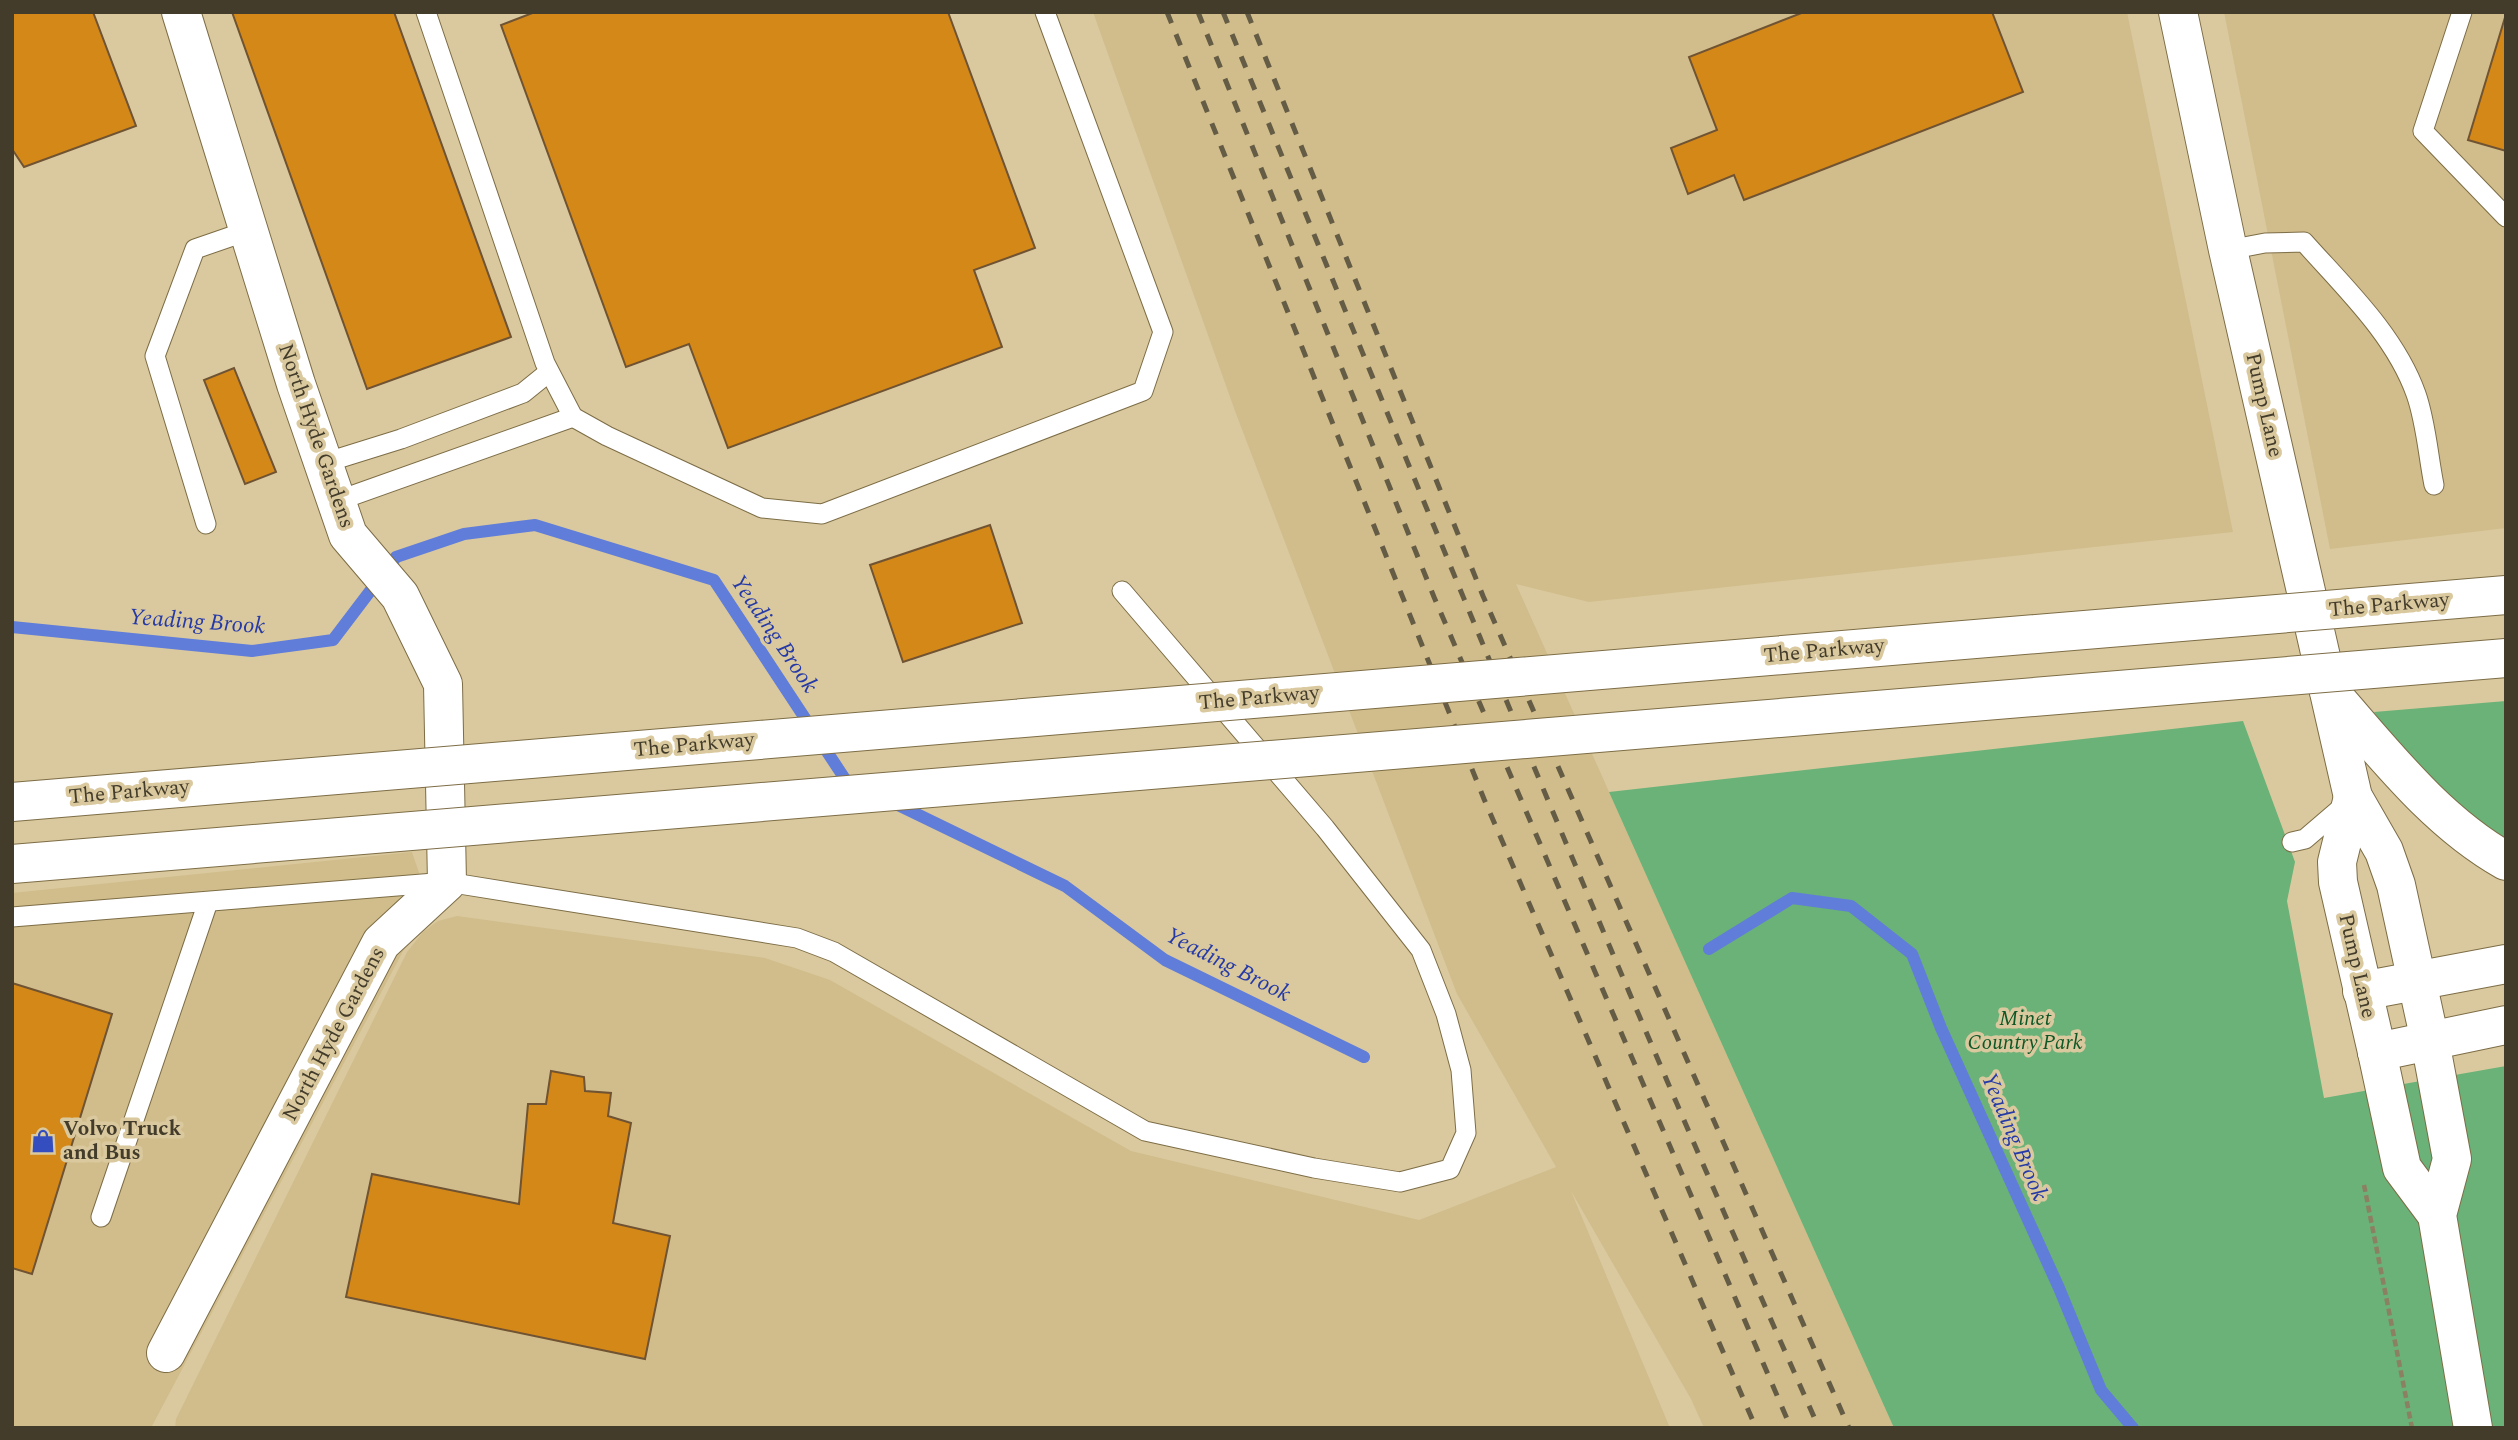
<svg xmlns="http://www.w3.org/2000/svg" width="2518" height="1440" font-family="Spectral,serif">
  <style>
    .built { fill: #d1bd8b }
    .green { fill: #6ab278 }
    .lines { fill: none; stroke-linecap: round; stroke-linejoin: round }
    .stream { stroke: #607dda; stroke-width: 12 }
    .building { fill: #d48817; stroke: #6f5333; stroke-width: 2 }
    .lane-casing { stroke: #7d6d46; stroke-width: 21 }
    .street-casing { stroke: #7d6d46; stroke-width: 40 }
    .secondary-casing { stroke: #7d6d46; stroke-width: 40 }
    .highway-casing { stroke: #7d6d46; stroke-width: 40 }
    .path { stroke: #8c8063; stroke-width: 4.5; stroke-dasharray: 7 3.5; stroke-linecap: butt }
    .lane { stroke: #fff; stroke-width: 19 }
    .street { stroke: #fff; stroke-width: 38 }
    .secondary { stroke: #fff; stroke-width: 38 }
    .highway { stroke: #fff; stroke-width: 38 }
    .rail { stroke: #655c45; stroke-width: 5; stroke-dasharray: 12 12; stroke-linecap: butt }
    .highway-bridge-casing { stroke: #7d6d46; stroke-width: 40; stroke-linecap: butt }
    .highway-bridge { stroke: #fff; stroke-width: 38 }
    .labels { text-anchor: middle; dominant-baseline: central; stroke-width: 7; stroke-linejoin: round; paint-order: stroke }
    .street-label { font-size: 21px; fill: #433c2b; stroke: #dac99e }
    .park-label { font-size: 21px; font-style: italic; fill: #0e5726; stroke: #dac99e }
    .poi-label { font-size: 21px; font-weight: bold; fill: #433c2b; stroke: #dac99e; text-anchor: start }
    .water-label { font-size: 23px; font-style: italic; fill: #263aa7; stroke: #dac99e }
  </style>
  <rect width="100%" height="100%" fill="#dac99e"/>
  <g class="built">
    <path d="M1093,12H2127L2233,532L1589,602L1516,584L1894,1428H1704L1691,1399L1571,1191L1670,1428H175L176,1419L407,952L423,932L438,921L457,916L765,958L830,980L1131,1151L1419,1220L1556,1167L1457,994L1235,411Z"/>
    <path d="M2224,12H2506V528L2330,549Z"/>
    <path d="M412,852L429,902L151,1428H12V893Z"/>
  </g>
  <g class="green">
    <path d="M2506,701V844L2407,759L2374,712Z"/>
    <path d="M2243,721L2295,862L2287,901L2324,1098L2506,1066V1428H1894L1609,792Z"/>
  </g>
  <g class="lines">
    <g class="stream">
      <path d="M12,627L252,651L333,640L396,557L464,534L535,525L714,580L845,779L856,785"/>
      <path d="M892,802L1065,886L1165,960L1364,1057"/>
      <path d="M1709,949L1792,898L1851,906L1912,954L1941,1028L2059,1288L2101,1390L2133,1428"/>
    </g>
  </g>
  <g class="building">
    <path d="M12,12H93L136,126L24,167L12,149Z"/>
    <path d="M232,12H394L511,337L367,389Z"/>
    <path d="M535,12H948L1035,248L974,270L1002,347L728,448L689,344L626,367L501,25Z"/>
    <path d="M1804,12H1992L2023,92L1744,200L1734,175L1688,194L1671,148L1717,130L1689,57Z"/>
    <path d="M2506,14V151L2468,140Z"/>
    <path d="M234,368L276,472L245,484L204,380Z"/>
    <path d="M990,525L1022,623L903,662L870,565Z"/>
    <path d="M12,983L112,1014L32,1274L12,1268Z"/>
    <path d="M551,1071L584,1077L585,1091L611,1093L608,1116L631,1123L613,1223L670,1236L645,1359L346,1297L372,1174L519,1204L528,1104H546Z"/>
  </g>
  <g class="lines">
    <g class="lane-casing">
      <g id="lane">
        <path d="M426,12L545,363L573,417L607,436L762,508L822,514L1143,391L1163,332L1045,12"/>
        <path d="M2462,12L2423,131L2506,217"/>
        <path d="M2228,250L2265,243L2304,242C2345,288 2395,335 2416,394C2426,422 2428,455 2434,485"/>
        <path d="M324,463L401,439L523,393L549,372"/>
        <path d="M337,501L573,417"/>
        <path d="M206,524L155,356L195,249L250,230"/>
        <path d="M2292,842L2305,839L2347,803"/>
        <path d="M12,917L447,882L797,938L834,952L1145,1131L1314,1168L1400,1182L1450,1169L1466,1133L1461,1070L1446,1014L1421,950L1325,828L1122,591"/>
        <path d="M101,1217L208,902"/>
      </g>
    </g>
    <g class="street-casing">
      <g id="street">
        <path d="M2430,1041L2452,1159L2437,1215L2473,1428"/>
        <path d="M2377,1052L2402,1168L2437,1215"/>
        <path d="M166,1353L381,943L447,882L443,684L400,596L348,535L296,384L181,12"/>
      </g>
    </g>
    <g class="secondary-casing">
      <g id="secondary">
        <path d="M2178,12L2228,250L2353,797L2384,851L2396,885L2430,1041"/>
        <path d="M2353,797L2337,862L2338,882L2377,1052"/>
      </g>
    </g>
    <g class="highway-casing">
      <g id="highway">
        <path d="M2329,691C2383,752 2435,821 2506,861"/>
        <path d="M2362,991L2506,964"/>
        <path d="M2377,1052L2506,1025"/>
      </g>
    </g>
    <path class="path" d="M2364,1185L2412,1428"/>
    <use href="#lane" class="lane"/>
    <use href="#street" class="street"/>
    <use href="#secondary" class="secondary"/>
    <use href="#highway" class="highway"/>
    <g class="rail">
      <path d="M1167,12L1484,799L1756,1428"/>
      <path d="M1198,12L1434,597L1791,1428"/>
      <path d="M1223,12C1417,486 1610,960 1819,1428"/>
      <path d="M1247,12L1483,596L1849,1428"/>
    </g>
    <g class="highway-bridge-casing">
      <g id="highway-bridge">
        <path d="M12,802L2506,595"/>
        <path d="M12,864L2506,658"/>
      </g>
    </g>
    <use href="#highway-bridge" class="highway-bridge"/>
  </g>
  <defs>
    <g id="shop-bare" transform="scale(1.89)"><path d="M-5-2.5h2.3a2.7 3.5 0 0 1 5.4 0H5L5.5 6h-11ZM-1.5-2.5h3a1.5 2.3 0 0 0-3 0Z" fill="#354ebf" stroke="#dac99e" stroke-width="2.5" paint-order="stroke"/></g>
  </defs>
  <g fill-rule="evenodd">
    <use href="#shop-bare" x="43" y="1141"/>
  </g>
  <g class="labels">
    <g class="street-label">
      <text transform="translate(2264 405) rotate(77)">Pump Lane</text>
      <text transform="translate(316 436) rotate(71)">North Hyde Gardens</text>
      <text transform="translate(2389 605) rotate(-5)">The Parkway</text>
      <text transform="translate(1824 651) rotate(-5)">The Parkway</text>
      <text transform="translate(1259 698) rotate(-5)">The Parkway</text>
      <text transform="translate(694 745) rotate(-5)">The Parkway</text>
      <text transform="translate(129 792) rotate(-5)">The Parkway</text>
      <text transform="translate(2357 966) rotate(77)">Pump Lane</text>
      <text transform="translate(334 1034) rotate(-62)">North Hyde Gardens</text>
    </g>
    <g class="park-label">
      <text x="2025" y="1019">Minet<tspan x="2025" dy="24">Country Park</tspan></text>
    </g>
    <g class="poi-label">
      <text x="63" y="1129">Volvo Truck<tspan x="63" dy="24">and Bus</tspan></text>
    </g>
    <g class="water-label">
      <text transform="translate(197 622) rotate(4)">Yeading Brook</text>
      <text transform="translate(774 634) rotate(56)">Yeading Brook</text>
      <text transform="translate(1228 965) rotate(27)">Yeading Brook</text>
      <text transform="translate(2014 1137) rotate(67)">Yeading Brook</text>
    </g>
  </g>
  <rect width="2518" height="1440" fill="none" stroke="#433c2b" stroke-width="28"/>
</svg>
